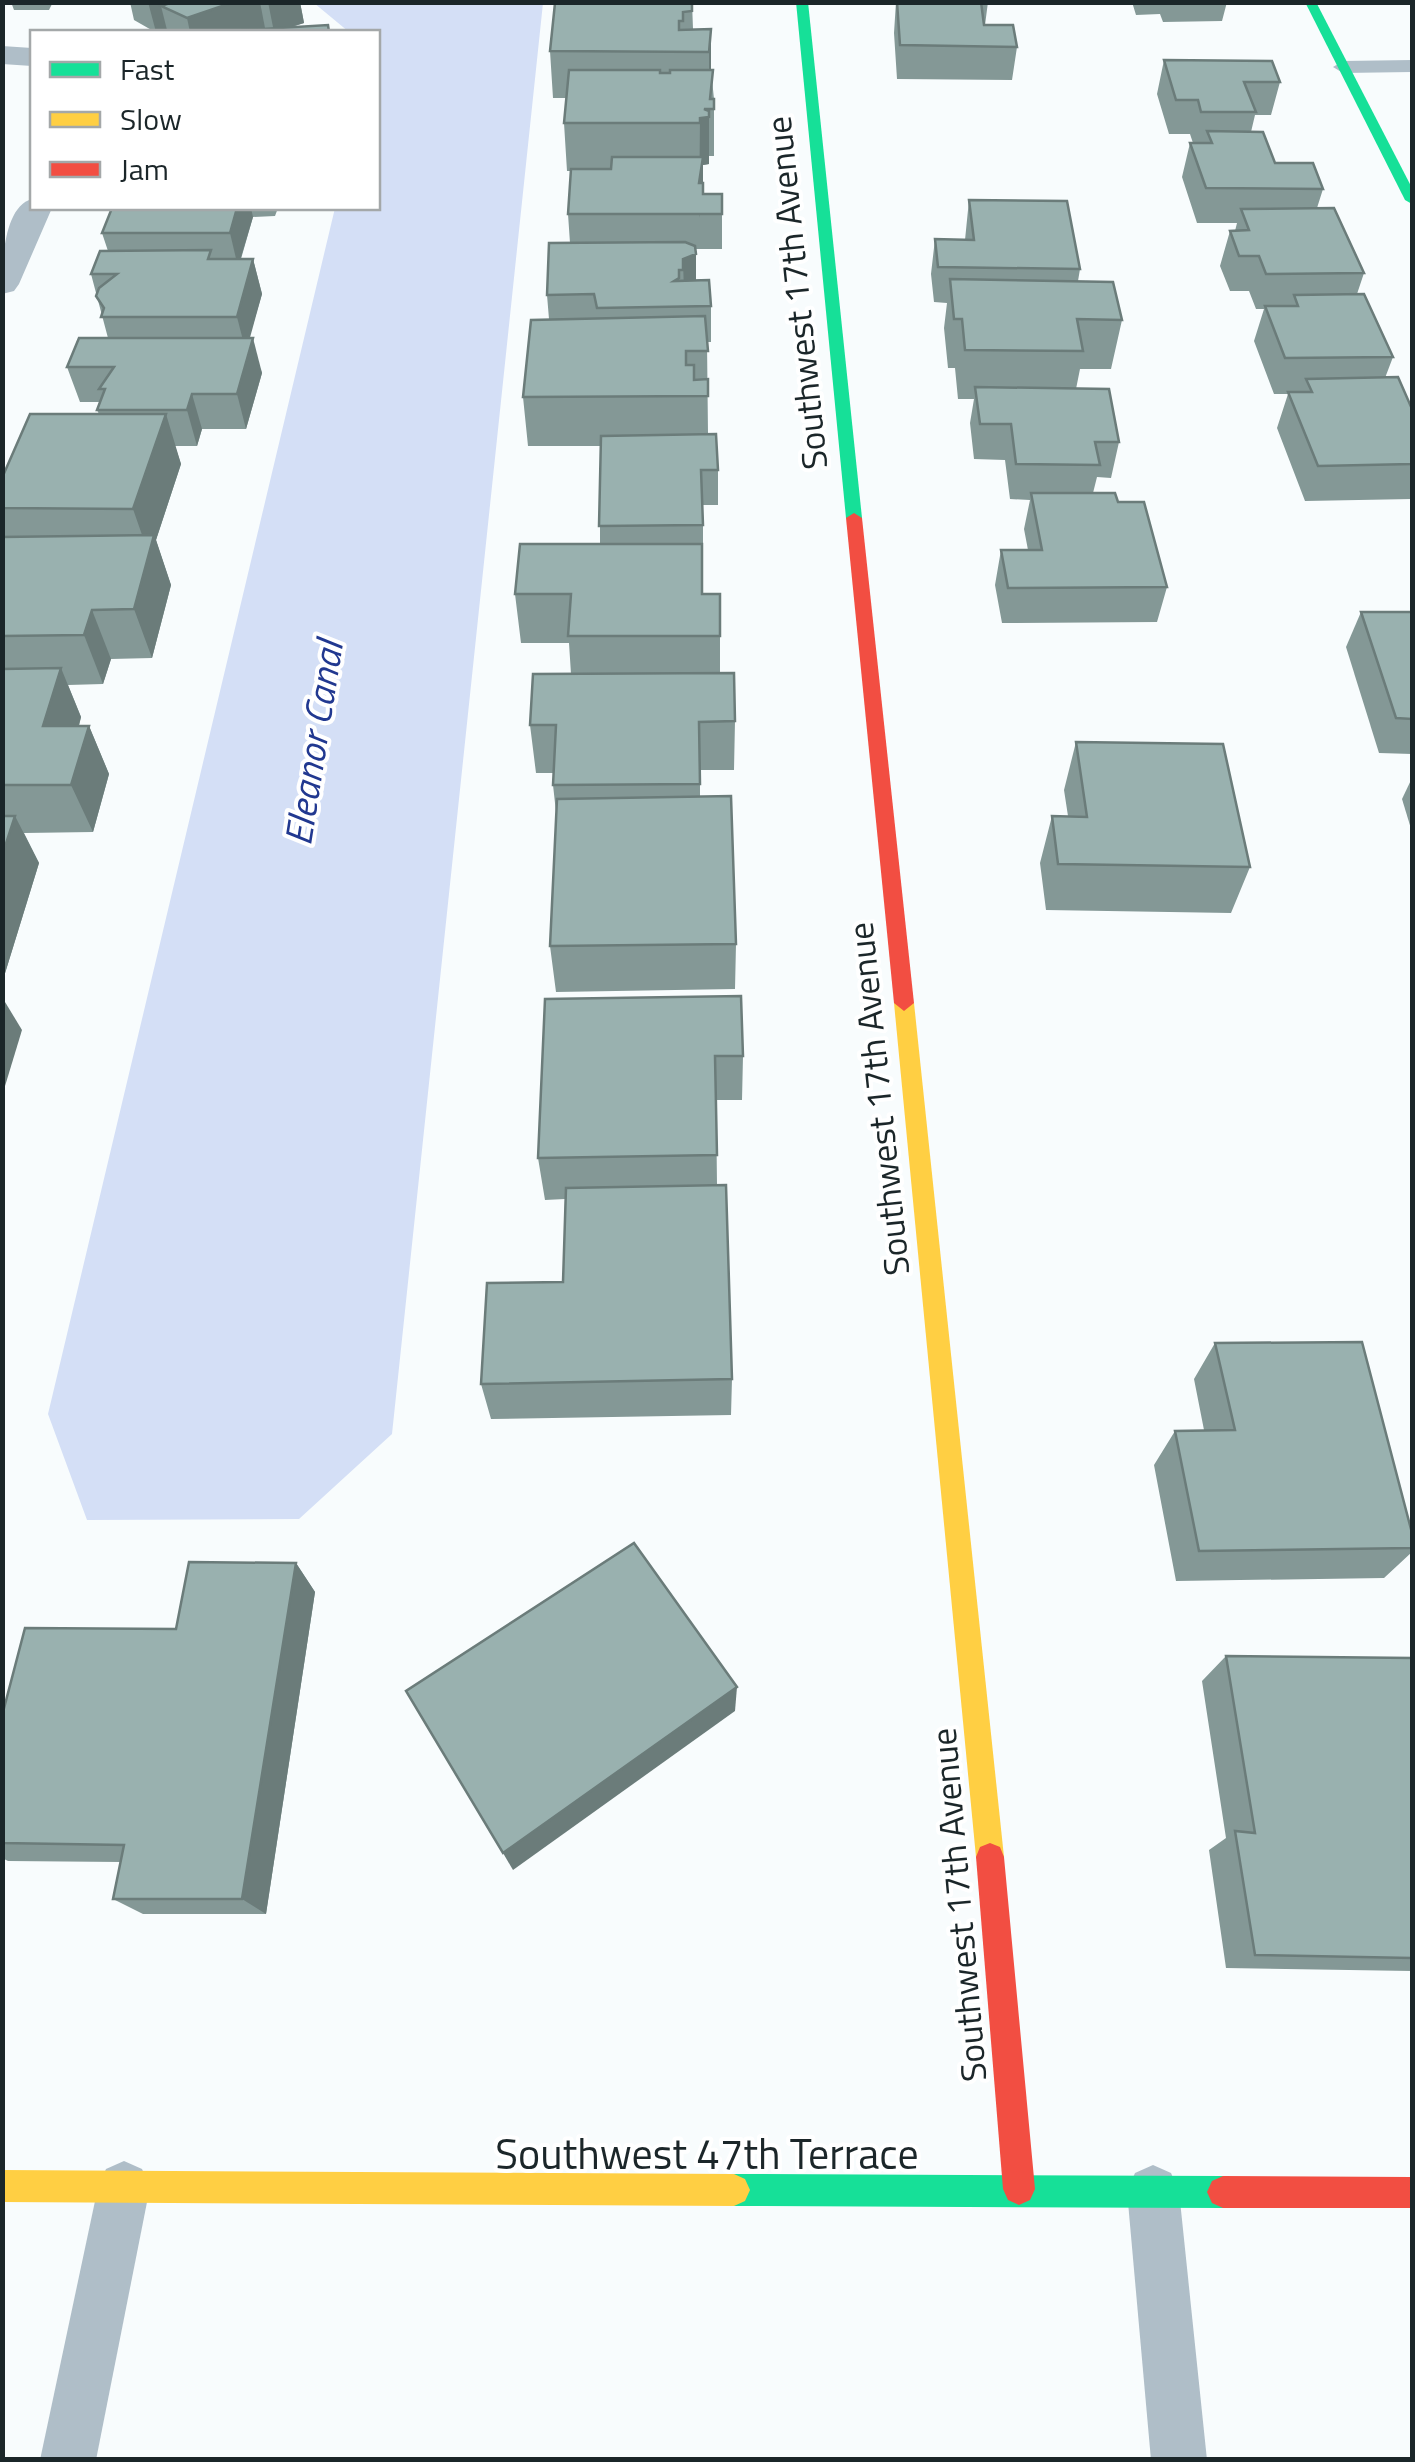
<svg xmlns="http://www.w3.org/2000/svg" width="1415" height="2462" font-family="'Titillium Web',sans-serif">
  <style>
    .water { fill: #d4dff6 }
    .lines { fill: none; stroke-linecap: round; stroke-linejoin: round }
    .lane { fill: #afbec8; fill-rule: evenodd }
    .street { fill: #afbec8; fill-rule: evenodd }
    .fast { fill: #16e098; fill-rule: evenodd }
    .slow { fill: #ffcf43; fill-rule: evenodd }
    .jam { fill: #f24e42; fill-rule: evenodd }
    .wall { fill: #849896 }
    .shaded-wall { fill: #6b7c7a }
    .building { fill: #99b1af; stroke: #6b7c7a; stroke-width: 2.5 }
    .labels { text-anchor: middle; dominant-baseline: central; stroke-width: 8; stroke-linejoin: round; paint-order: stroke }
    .street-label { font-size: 35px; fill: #1b2629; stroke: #fff }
    .water-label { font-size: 38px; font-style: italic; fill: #213890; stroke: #fff }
    .near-street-label { font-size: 42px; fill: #1b2629; stroke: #fff }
  </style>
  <rect width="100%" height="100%" fill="#f8fcfd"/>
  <path class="water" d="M314,3H543L392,1434L299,1519L87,1520L48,1414L335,208H378V32H349Z"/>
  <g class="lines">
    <g class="lane">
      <path d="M1412,60V72L1343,73L1333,67L1343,61Z"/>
      <path d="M124,2161L142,2169L150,2187L96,2460H40L98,2187L106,2169Z"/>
      <path d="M1153,2165L1171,2173L1179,2191L1207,2460H1151L1127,2191L1135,2173Z"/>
    </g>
    <g class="street">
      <path d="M2,46L32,48V66L2,64Z"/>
      <path d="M32,199V208H52L19,284L14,291L2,294C2,269 2,207 32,199Z"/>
    </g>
    <g class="fast">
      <path d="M796,2H808L862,518L854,523L846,518Z"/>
      <path d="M1305,2H1316L1412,188V204L1405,200Z"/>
      <path d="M734,2174L1223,2176L1234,2181L1239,2192L1234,2203L1223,2208L734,2206L723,2201L718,2190L723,2179Z"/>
    </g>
    <g class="slow">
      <path d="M904,995L914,1003L1004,1857L1000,1867L990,1871L980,1867L976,1857L894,1003Z"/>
      <path d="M2,2170L734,2174L745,2179L750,2190L745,2201L734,2206L2,2202Z"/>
    </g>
    <g class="jam">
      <path d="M854,513L862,518L914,1003L904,1011L894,1003L846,518Z"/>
      <path d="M990,1843L1000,1847L1004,1857L1035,2189L1030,2200L1019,2205L1008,2200L1003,2189L976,1857L980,1847Z"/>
      <path d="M1223,2176L1412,2177V2208H1223L1212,2203L1207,2192L1212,2181Z"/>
    </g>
  </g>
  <g class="wall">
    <path d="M11,2H53L49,10H14Z"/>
    <path d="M130,2H300L304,23L292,27L328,25L330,32H168L167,30L155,32L134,20Z"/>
    <path d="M692,2L693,29H711V70L714,99V156H709V164L703,165V194H722V249H696V281L711,306V342H707L708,434L718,470V505H703V594H720V673L735,721L734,770H700V797L736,944L735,989L556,992L550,946L556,812L553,785L554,773H536L530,725L571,674L569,643H521L515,594L600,544V446H528L523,397L549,319L547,295L570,243L568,214L571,171H567L564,123L566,98H553L550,51Z"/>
    <path d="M896,2H988L985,25L1017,47L1012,80L897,79L894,33Z"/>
    <path d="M1132,2H1227L1222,21L1163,22L1160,14L1136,15Z"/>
    <path d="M1164,60L1280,82L1271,115H1255L1251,132L1275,163L1323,189L1317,208L1364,273L1357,294L1393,357L1385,378L1412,409V499L1305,501L1277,428L1288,394H1274L1254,341L1264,309H1256L1249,291H1230L1220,266L1230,231H1235L1237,223H1197L1182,177L1190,143H1193L1190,134H1169L1157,94Z"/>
    <path d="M969,200L1080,269L1078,281L1122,320L1111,369H1080L1076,389L1119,442L1111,478L1097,477L1093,493L1118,502L1167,587L1157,622L1002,623L995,585L1001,550H1028L1024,529L1030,500L1010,499L1005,460L974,459L970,423L974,399H958L955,368H948L944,328L947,303L934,302L931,274L935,239L965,240Z"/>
    <path d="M112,208H278L275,216L253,217L241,259H253L262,294L249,338L262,373L246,429H202L197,446H175L181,464L156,540L171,585L152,658L111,659L103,684L68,685L81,717L79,726H89L109,774L93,832L24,833L39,863L2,983V478L99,414L97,410L100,402H80L67,367L108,338L91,274L108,251L102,233Z"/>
    <path d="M1361,612H1412V754L1379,753L1346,647Z"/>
    <path d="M1076,742L1250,867L1231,913L1046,910L1040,863L1052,816H1068L1064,790Z"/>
    <path d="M1412,778V832L1402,799Z"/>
    <path d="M545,999L743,1056L742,1100H716L717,1185L732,1379L731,1415L491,1419L481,1384L563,1282L565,1199L545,1200L538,1158Z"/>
    <path d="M1215,1343L1412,1533V1552L1384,1578L1176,1581L1154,1465L1175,1431L1204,1430L1194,1379Z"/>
    <path d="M296,1563L315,1592L266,1914H143L113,1899L121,1862L8,1861L2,1858V1716L176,1629Z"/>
    <path d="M1226,1656L1412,1658V1971L1226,1968L1209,1850L1226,1838L1202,1681Z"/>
  </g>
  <g class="shaded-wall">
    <path d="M148,2H164L166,8L161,6L167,30L156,32Z"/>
    <path d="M234,2H260L265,28L250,32H190L187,18Z"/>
    <path d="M268,2H300L304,23L274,32Z"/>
    <path d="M711,29V76L709,99V52Z"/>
    <path d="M709,117V164L703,165V191L699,218L700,118Z"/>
    <path d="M237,208H251L253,217L238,267L230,233Z"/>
    <path d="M696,254V289L684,294L683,259Z"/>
    <path d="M253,259L262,294L246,352L237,317Z"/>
    <path d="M253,338L262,373L246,429L237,394Z"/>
    <path d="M192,394L202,429L197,446L187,410Z"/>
    <path d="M166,414L181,464L156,540L171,585L152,658L134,609L149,555L133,509Z"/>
    <path d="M92,610L111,659L103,684L84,635Z"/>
    <path d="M61,668L81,717L65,774L43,726Z"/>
    <path d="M89,726L109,774L93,832L71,785Z"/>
    <path d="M15,816L39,863L2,983V856Z"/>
    <path d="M2,997L22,1030L2,1096Z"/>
    <path d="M296,1563L315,1592L266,1914L242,1899Z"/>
    <path d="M737,1687L735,1711L513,1870L503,1853Z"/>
  </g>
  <g class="building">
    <path d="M173,2H234L187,18L161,6Z"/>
    <path d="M692,2V11L683,12V21H679V30L711,29L709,52L550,51L555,3Z"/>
    <path d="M897,2H981L984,25H1013L1017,47L900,45Z"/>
    <path d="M328,25L329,32H211Z"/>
    <path d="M1164,60L1272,61L1280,82H1244L1256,112H1201L1198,100H1176Z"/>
    <path d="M569,70H660V73H670V70H713L710,99H714V109H704L709,111V117L700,118V123H564Z"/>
    <path d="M1207,131L1263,132L1275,163H1313L1323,189L1206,188L1190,143H1212Z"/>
    <path d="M612,157H703L699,183H703V194H722V214H568L571,169H611Z"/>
    <path d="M969,200L1067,201L1080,269L938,267L935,239L974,240Z"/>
    <path d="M112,208H237L230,233H102Z"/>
    <path d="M1334,208L1364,273L1266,274L1259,256H1239L1230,231L1249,230L1241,209Z"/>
    <path d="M685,242L695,246L696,254L683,259V270H679V278L674,281L709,280L711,306L597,308L594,294L547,295L549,243Z"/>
    <path d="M211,250L208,259H253L237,317H101L104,308L96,296L99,288L117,274H91L100,251Z"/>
    <path d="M950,279L1113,282L1122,320L1077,319L1083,351L965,350L962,319H954Z"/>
    <path d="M1364,294L1393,357L1285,358L1265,306H1298L1294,295Z"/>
    <path d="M705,316L708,351H686V365H694V380L708,379V396L523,397L531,320Z"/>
    <path d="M79,338H253L237,394H192L187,410H97L105,389H99L114,367H67Z"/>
    <path d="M1398,377L1412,409V464L1318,466L1288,392H1312L1306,379Z"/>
    <path d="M975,387L1109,389L1119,442H1095L1100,465L1016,464L1011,424H980Z"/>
    <path d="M30,414H166L133,509L2,508V478Z"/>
    <path d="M716,434L718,470H701L703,525L599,526L601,436Z"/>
    <path d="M1031,493H1115L1118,502H1144L1167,587L1008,588L1001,550H1042Z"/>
    <path d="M154,535L134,609L92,610L84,635L2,636V537Z"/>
    <path d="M520,544H702V594H720V636H568L571,594H515Z"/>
    <path d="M1361,612H1412V719L1396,718Z"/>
    <path d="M61,668L43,726H89L71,785H2V669Z"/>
    <path d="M734,673L735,721L699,722L700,784L553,785L556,725H530L533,674Z"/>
    <path d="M1076,742L1223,744L1250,867L1058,864L1052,816L1087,817Z"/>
    <path d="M731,796L736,944L550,946L557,799Z"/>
    <path d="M2,816H15L2,856Z"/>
    <path d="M741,996L743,1056H715L717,1155L538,1158L545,999Z"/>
    <path d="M726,1185L732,1379L481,1384L487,1283L563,1282L566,1188Z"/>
    <path d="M1362,1342L1412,1533V1548L1199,1551L1175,1431L1235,1430L1215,1343Z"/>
    <path d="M634,1543L737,1687L503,1853L406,1691Z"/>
    <path d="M189,1562L296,1563L242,1899H113L124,1845L2,1843V1716L25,1628L176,1629Z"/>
    <path d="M1226,1656L1412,1658V1958L1255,1955L1235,1831L1255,1833Z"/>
  </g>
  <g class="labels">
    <g class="street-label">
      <text transform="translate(796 293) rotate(-96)">Southwest 17th Avenue</text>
      <text transform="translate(878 1099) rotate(-96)">Southwest 17th Avenue</text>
      <text transform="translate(958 1905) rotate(-95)">Southwest 17th Avenue</text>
    </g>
    <g class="water-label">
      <text transform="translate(313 743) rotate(-81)">Eleanor Canal</text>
    </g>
    <g class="near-street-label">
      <text x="707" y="2153">Southwest 47th Terrace</text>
    </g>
  </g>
  <rect width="1415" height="2462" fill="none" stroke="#1b2629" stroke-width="10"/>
  <rect x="30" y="30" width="350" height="180" fill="#ffffff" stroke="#a4a8a9" stroke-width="2.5"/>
  <rect x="50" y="62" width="50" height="15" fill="#16e098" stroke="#a4a8a9" stroke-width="2.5"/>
  <text x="120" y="80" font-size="30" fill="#1b2629">Fast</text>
  <rect x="50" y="112" width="50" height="15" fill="#ffcf43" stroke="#a4a8a9" stroke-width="2.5"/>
  <text x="120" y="130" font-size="30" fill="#1b2629">Slow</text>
  <rect x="50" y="162" width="50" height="15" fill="#f24e42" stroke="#a4a8a9" stroke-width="2.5"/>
  <text x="120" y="180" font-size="30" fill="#1b2629">Jam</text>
</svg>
